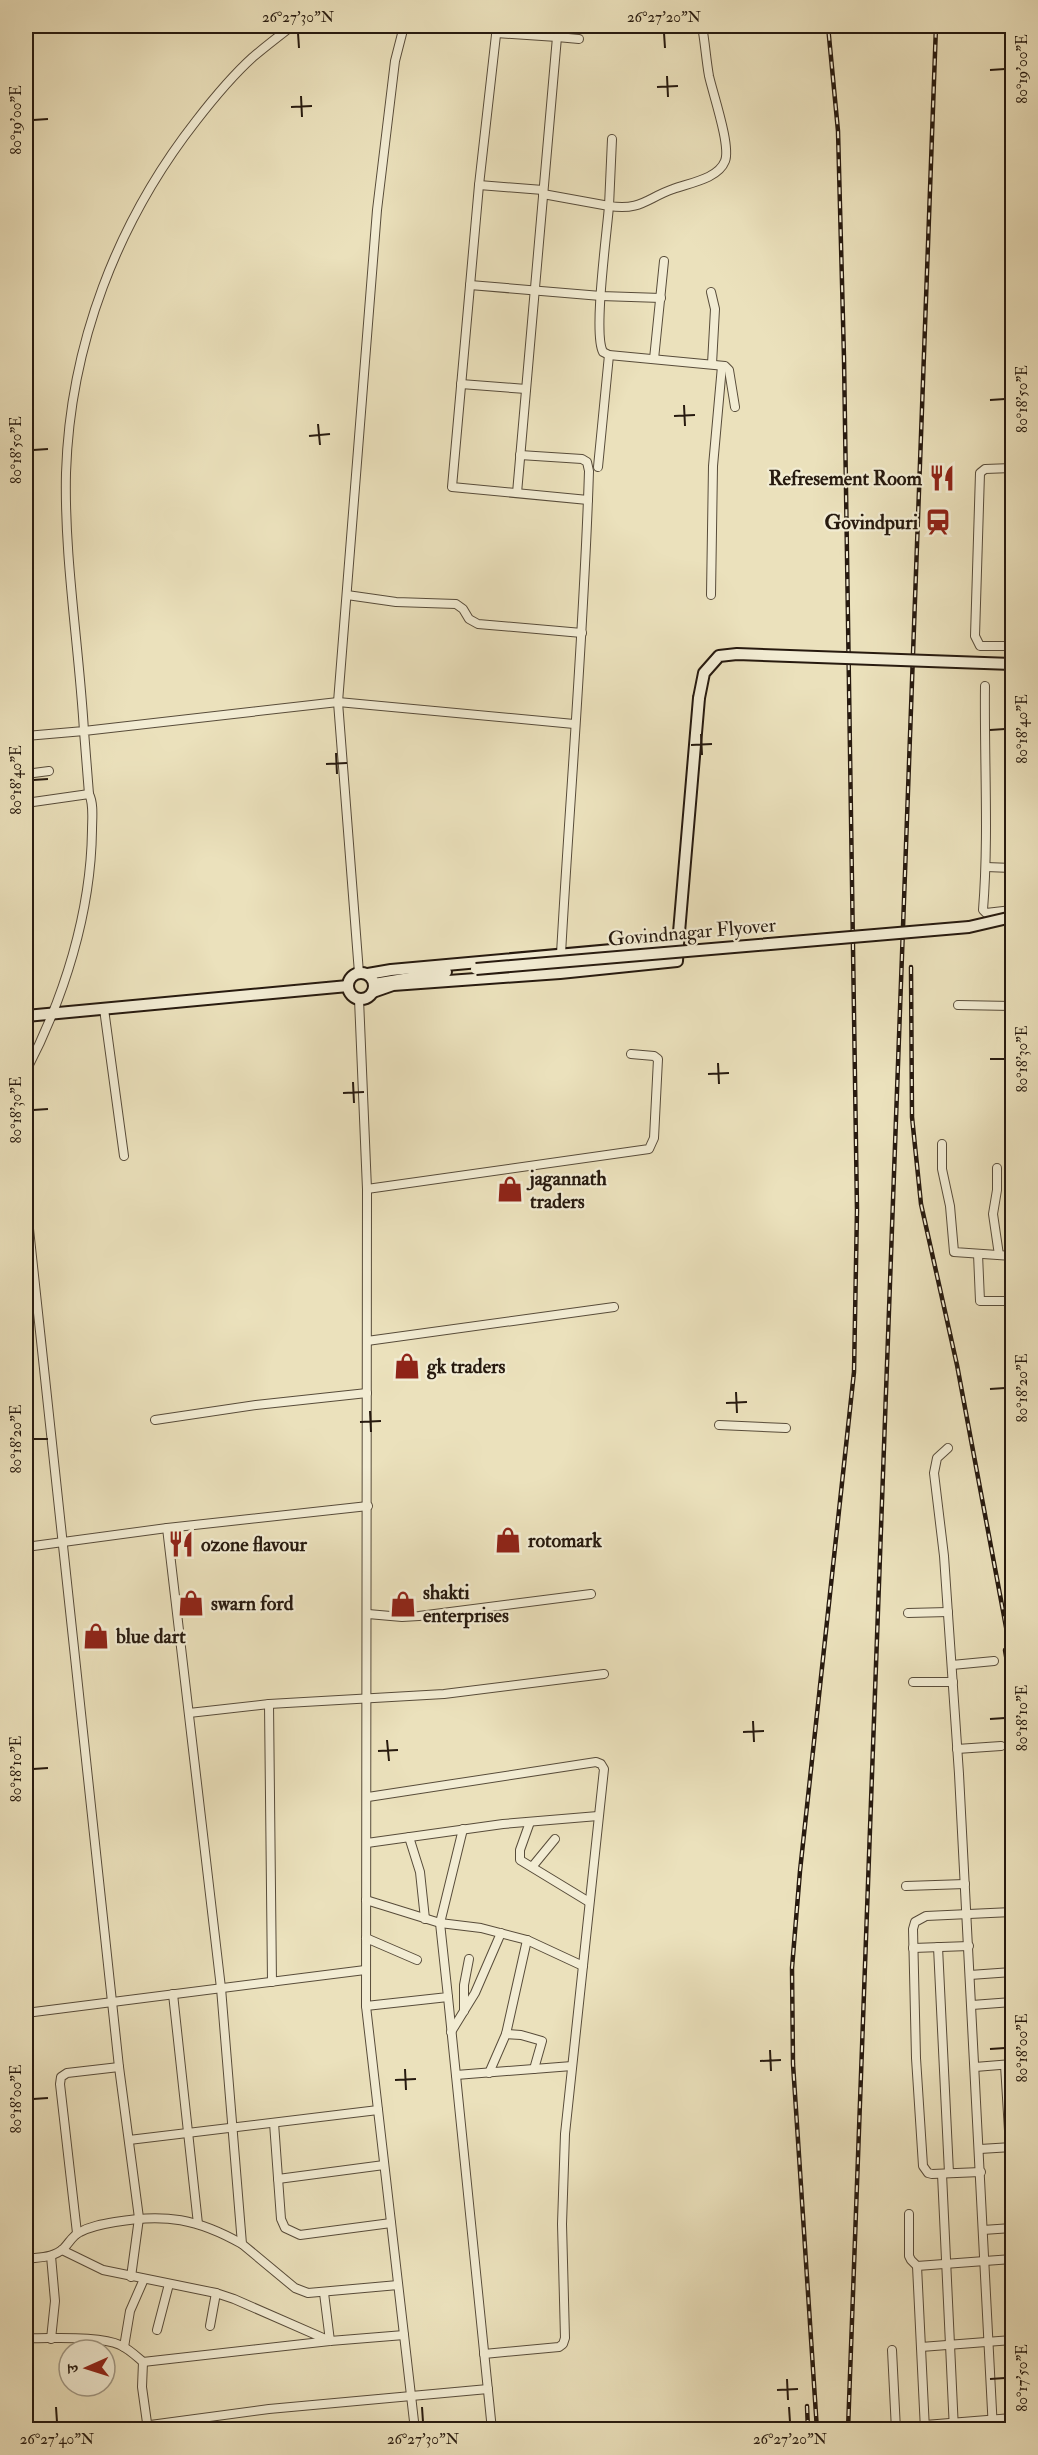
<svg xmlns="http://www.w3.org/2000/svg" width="1038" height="2455" font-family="'IM FELL Double Pica','Noto Serif Devanagari',serif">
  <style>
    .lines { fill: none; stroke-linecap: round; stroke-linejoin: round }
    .street-casing { stroke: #584c3a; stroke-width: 10 }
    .secondary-casing { stroke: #271a0f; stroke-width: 14 }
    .street { stroke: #f2ecd3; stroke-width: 8 }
    .secondary { stroke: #f2ecd3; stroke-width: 10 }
    .rail-casing { stroke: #271a0f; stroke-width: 4.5 }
    .rail { stroke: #f2ecd3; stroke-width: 2; stroke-dasharray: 7; stroke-linecap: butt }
    .secondary-bridge-casing { stroke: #271a0f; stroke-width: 14; stroke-linecap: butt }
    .secondary-bridge { stroke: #f2ecd3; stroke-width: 10 }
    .ticks { fill: none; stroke: #271a0f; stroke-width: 2 }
    .labels { text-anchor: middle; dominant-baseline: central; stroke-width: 4.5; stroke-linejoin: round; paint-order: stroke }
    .poi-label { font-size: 20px; font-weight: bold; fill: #271a0f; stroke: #f2ecd3; text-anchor: start }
    .street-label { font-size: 20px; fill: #271a0f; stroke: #f2ecd3 }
    .neatline { fill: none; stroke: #271a0f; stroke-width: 2 }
    .ticks-label { font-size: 15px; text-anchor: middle; fill: #271a0f }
  </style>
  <rect width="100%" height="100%" fill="#ebe1bc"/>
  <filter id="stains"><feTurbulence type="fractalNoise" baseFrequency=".00333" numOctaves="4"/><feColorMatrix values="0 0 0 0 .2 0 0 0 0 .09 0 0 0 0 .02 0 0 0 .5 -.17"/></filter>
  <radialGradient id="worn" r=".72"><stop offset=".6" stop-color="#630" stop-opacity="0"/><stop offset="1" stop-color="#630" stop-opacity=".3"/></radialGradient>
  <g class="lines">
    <g class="street-casing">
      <g id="street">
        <path d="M497,26L479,185L452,487L588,500"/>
        <path d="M558,26L557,37L579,39"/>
        <path d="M496,33L557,37L517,493"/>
        <path d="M612,139L609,206C641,211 647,198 673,189C689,183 718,179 725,161C731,146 713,94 709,76C706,59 705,42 702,26"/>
        <path d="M479,185L543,190"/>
        <path d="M543,194L609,206C607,232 593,334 603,352L609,355L725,366L729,370L735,407"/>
        <path d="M470,285L601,296L661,298"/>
        <path d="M711,292L715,309L712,364"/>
        <path d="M654,359L664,261"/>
        <path d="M461,384L526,389"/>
        <path d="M520,455L582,459L587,462L589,471C584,632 570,793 561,954"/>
        <path d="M598,467L609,355"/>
        <path d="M1012,468L985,469L980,473L975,636L980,646H1012"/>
        <path d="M347,595L396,602L456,604L463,609L469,619L478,624L582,633"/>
        <path d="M711,595L713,466L722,366"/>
        <path d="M985,686C984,761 989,835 983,910L986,913L1012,910"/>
        <path d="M26,736L84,731C79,646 64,557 66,473C70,345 117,222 196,121C213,99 232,76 253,57C266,46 279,36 292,26"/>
        <path d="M26,774L49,771"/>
        <path d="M89,794L84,731L338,702L574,724"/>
        <path d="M26,803L89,794C94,804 92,819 92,830C91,913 64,998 26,1071"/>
        <path d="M986,867L1012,868"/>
        <path d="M359,973L338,702L377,210L395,61L404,26"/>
        <path d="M359,999L367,1189L366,2006L415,2430"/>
        <path d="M958,1005L1012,1006"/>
        <path d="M104,1009L124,1156"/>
        <path d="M942,1144V1169L950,1206L954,1252L1012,1256"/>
        <path d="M997,1168V1190L993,1214L999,1255"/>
        <path d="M367,1189L649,1149L654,1138L658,1059L654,1056L631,1054"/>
        <path d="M26,1201L119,2067L139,2218L131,2277"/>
        <path d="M978,1254L980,1301H1012"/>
        <path d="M367,1341L614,1307"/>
        <path d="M155,1420L256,1405L367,1393"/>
        <path d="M719,1425L786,1428"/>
        <path d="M948,1448L937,1458L934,1473L944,1556L959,1774L993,2430"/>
        <path d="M167,1528L221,1988L242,2244L295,2288L308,2293L398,2285"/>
        <path d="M26,1547L167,1528L368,1506"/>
        <path d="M908,1613L948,1612"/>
        <path d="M368,1614L402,1617L419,1616L591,1594"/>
        <path d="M952,1665L994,1661"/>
        <path d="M913,1682H953"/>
        <path d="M269,1704L272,1982"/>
        <path d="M189,1713L269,1704L444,1694L604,1674"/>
        <path d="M957,1749L1001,1746"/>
        <path d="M368,1797L596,1762L601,1764L604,1769L565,2134L562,2224L565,2338L563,2344L559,2347L484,2354"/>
        <path d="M530,1822L520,1850V1860L589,1902"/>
        <path d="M409,1837L420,1872L425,1919"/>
        <path d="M367,1843L503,1824L598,1816"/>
        <path d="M532,1867L555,1839"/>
        <path d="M906,1886L965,1884"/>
        <path d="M366,1900L440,1923L481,1928L527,1940L583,1966"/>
        <path d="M366,1938L417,1960"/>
        <path d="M938,1947L949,2173"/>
        <path d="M913,1948L969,1946"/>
        <path d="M970,1975L1012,1972"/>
        <path d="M173,1994L198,2224"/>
        <path d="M448,1997L492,2430"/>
        <path d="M972,2005L1012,2002"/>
        <path d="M366,2006L448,1997L440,1923L463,1829"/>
        <path d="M464,2011V1985L469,1959"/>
        <path d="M26,2013L365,1970"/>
        <path d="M451,2032L475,1993L501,1933"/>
        <path d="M506,2034L521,2035L542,2041L534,2069"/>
        <path d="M1005,2065L1010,2147"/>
        <path d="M975,2067L1012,2064"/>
        <path d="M489,2073L506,2034L527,1940"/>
        <path d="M456,2075L572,2066"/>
        <path d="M274,2123L281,2219L285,2228L300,2235L391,2223"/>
        <path d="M129,2140L378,2110"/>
        <path d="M980,2149L1012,2147"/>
        <path d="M981,2172L932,2174L928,2173L923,2166L916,2058L913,1929L915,1922L926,1916L1012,1912"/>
        <path d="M942,2174L954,2430"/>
        <path d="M278,2179L384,2165"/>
        <path d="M909,2214V2256L911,2260L917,2266"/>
        <path d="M983,2230L1012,2228"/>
        <path d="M77,2233L60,2084L61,2077L67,2073L119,2067"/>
        <path d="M62,2250L103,2270L216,2293L234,2299L330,2341L324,2293"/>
        <path d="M26,2259C39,2257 54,2258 64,2248C69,2243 73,2235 80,2232C91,2226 103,2224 115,2222C165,2213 198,2219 242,2244"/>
        <path d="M210,2326L216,2293"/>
        <path d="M157,2330L169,2284"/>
        <path d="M26,2338C50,2339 99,2335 120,2345C129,2349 136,2356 143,2362L142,2387L148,2430"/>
        <path d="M51,2339L55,2301L51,2256"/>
        <path d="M124,2347L130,2311L144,2279"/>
        <path d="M921,2347L1012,2340"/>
        <path d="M892,2350L896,2430"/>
        <path d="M143,2362L330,2341L404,2335"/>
        <path d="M925,2425L1012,2418"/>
        <path d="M113,2430L269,2409L488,2389"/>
        <path d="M925,2430L917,2266L1012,2259"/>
      </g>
    </g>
    <g class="secondary-casing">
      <g id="secondary">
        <path d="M678,944L699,698"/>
        <circle cx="361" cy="986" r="13"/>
        <path d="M368,974L391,970L678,944L677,961L560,973L393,985L373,992"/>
        <path d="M374,984L446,972"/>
        <path d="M26,1016L348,986"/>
      </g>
    </g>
    <use href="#street" class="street"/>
    <use href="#secondary" class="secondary"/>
    <g class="rail-casing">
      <g id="rail">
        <path d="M911,967L912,1117L921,1204L957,1365L1012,1659"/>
        <path d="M1005,1650L1012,1691"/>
        <path d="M807,2406L808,2430"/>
        <path d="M817,2430L793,2064L792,1968L800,1871L854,1372L857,1210L844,358L838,131L828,26"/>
        <path d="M848,2430L936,26"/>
      </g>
    </g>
    <use href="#rail" class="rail"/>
    <g class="secondary-bridge-casing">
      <g id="secondary-bridge">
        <path d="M699,698L704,673L719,656L737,654L1012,664"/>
        <path d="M476,969L969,927L1012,917"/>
      </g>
    </g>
    <use href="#secondary-bridge" class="secondary-bridge"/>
  </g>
  <path class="ticks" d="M298,33L299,48M664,33L665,48M990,70L1005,69M667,76L668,97M657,87L678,86M301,96L302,117M291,107L312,106M33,120L48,119M990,400L1005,399M684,405L685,426M674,416L695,415M318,424L320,445M309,436L330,434M33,450L48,449M990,730L1005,729M701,734L702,755M691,745L712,744M336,753L337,774M326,764L347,763M33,780L48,779M990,1059H1005M718,1063L719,1084M708,1074L729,1073M353,1082L354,1103M343,1093L364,1092M33,1110L48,1109M990,1389L1005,1388M736,1392L737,1413M726,1403L747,1402M370,1411L371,1432M360,1422L381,1421M33,1439H48M990,1719L1005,1718M753,1721L754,1742M743,1732L764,1731M387,1740L389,1761M378,1751L398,1750M33,1769L48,1768M990,2049L1005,2048M770,2050L771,2071M760,2061L781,2060M405,2069L406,2090M395,2080L416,2079M33,2099L48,2098M787,2379L788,2400M990,2379L1005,2378M777,2390L798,2389M56,2407L57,2422M422,2407L423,2422M789,2407L790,2422"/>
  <defs>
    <g id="restaurant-bare" transform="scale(2.07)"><path d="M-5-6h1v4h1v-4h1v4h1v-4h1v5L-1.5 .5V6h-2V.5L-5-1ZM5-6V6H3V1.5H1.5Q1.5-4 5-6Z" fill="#8f2418" stroke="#f2ecd3" stroke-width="2.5" paint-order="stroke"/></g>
    <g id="station-bare" transform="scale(2.07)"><path d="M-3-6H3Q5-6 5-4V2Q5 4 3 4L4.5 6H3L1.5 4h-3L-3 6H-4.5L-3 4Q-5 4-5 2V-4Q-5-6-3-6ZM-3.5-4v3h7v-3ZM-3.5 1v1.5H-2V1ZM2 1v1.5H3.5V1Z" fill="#8f2418" stroke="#f2ecd3" stroke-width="2.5" paint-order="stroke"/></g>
    <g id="shop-bare" transform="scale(2.07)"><path d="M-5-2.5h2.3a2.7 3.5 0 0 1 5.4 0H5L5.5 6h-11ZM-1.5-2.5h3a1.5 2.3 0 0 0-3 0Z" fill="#8f2418" stroke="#f2ecd3" stroke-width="2.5" paint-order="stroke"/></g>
  </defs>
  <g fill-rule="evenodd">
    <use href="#restaurant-bare" x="942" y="478"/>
    <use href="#station-bare" x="938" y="522"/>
    <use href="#shop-bare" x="510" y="1189"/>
    <use href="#shop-bare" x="407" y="1366"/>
    <use href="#shop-bare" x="508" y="1540"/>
    <use href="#restaurant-bare" x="181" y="1544"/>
    <use href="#shop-bare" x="191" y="1603"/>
    <use href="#shop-bare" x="403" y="1604"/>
    <use href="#shop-bare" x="96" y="1636"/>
  </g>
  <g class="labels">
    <g class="poi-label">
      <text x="922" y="478" text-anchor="end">Refresement Room</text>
      <text x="918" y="522" text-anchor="end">Govindpuri</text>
      <text x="530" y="1178">jagannath<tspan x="530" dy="23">traders</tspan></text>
      <text x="427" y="1366">gk traders</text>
      <text x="528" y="1540">rotomark</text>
      <text x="201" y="1544">ozone flavour</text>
      <text x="423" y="1592">shakti<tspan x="423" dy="23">enterprises</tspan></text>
      <text x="211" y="1603">swarn ford</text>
      <text x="116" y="1636">blue dart</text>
    </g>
    <g class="street-label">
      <text transform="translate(692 932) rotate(-5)">Govindnagar Flyover</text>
    </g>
  </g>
  <rect width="1038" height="2455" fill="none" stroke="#ebe1bc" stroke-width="66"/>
  <g transform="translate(87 2368) rotate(267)"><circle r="28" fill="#f2ecd3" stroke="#a19885" stroke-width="1.5"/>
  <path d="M0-4.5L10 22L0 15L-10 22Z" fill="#8f2418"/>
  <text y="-9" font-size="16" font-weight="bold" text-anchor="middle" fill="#271a0f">उ</text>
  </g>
  <rect x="33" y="33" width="972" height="2389" class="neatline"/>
  <g class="ticks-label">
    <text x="298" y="22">26°27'30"N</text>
    <text x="664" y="22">26°27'20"N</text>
    <text transform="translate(1022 69) rotate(-90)" y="5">80°19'00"E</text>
    <text transform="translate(16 120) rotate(-90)" y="5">80°19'00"E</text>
    <text transform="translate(1022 399) rotate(-90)" y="5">80°18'50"E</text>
    <text transform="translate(16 450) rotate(-90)" y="5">80°18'50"E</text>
    <text transform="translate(1022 729) rotate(-90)" y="5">80°18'40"E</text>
    <text transform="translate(16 780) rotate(-90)" y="5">80°18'40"E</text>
    <text transform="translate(1022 1059) rotate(-90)" y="5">80°18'30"E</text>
    <text transform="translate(16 1110) rotate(-90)" y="5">80°18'30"E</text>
    <text transform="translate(1022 1388) rotate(-90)" y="5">80°18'20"E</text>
    <text transform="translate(16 1439) rotate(-90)" y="5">80°18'20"E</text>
    <text transform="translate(1022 1718) rotate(-90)" y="5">80°18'10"E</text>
    <text transform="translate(16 1769) rotate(-90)" y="5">80°18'10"E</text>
    <text transform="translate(1022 2048) rotate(-90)" y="5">80°18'00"E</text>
    <text transform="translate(16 2099) rotate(-90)" y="5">80°18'00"E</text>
    <text transform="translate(1022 2378) rotate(-90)" y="5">80°17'50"E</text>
    <text x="57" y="2444">26°27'40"N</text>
    <text x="423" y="2444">26°27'30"N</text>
    <text x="790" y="2444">26°27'20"N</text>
  </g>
  <rect width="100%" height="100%" filter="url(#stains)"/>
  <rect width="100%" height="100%" fill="url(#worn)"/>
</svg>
